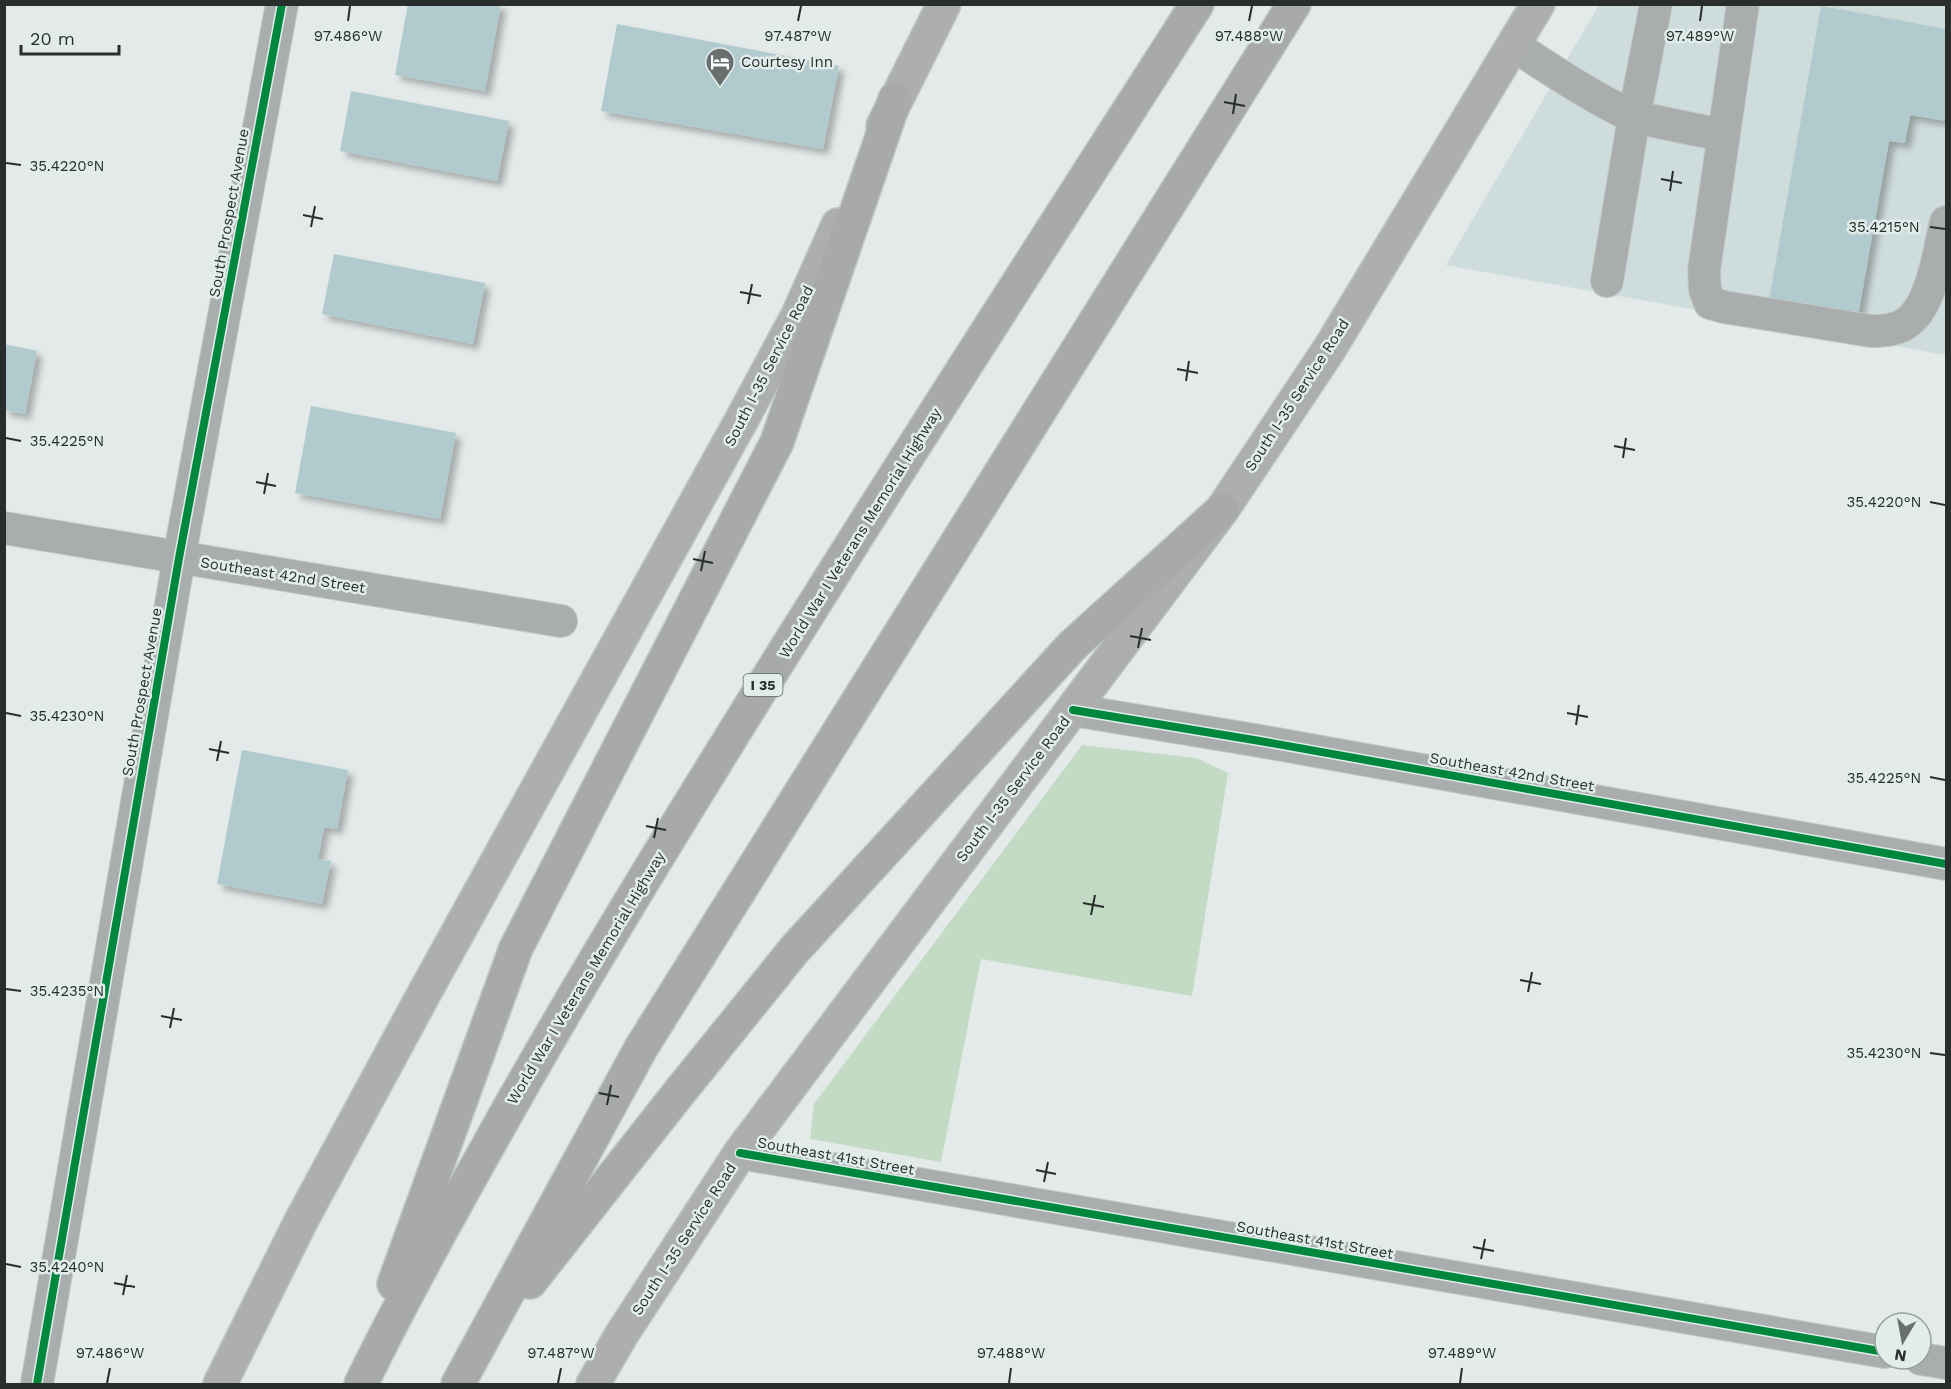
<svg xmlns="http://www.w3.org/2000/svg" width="1951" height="1389" font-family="'Work Sans',sans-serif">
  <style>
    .built { fill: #cedcdb }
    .green { fill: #c3dbc5 }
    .building { fill: #b0cacd; filter: url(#shadow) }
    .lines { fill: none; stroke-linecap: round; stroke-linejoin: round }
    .minor-casing { stroke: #c2c7c6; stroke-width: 34 }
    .major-casing { stroke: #c2c7c6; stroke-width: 36 }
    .highway-casing { stroke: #c2c7c6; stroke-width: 36 }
    .minor { stroke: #aaadad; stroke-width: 32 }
    .major { stroke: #acafae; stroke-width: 33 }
    .highway { stroke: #a7aaa9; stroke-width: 33 }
    .cycleway-casing { stroke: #e0edeb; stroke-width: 11 }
    .cycleway { stroke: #00873e; stroke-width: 8 }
    .ticks { fill: none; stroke: #292e2d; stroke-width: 2 }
    .labels { text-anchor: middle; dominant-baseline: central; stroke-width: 5; stroke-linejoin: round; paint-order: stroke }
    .shield { fill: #e0edeb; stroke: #606766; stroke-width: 1.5 }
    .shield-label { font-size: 14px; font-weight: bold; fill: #292e2d }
    .poi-label { font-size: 15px; fill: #292e2d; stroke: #e0edeb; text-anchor: start }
    .street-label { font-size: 15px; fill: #292e2d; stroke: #e0edeb }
    .ticks-label { font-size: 15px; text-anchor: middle; fill: #292e2d; stroke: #e0edeb; stroke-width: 5; stroke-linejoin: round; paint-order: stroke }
  </style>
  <defs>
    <filter id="shadow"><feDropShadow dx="5.5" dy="5.5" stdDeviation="3" flood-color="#0004"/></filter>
  </defs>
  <rect width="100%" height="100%" fill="#e3eae9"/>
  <path class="built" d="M1599,5H1946V355L1446,265Z"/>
  <path class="green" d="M1082,745L1196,758L1228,773L1192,996L981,959L941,1162L810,1139L814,1104Z"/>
  <g class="building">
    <path d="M408,4H501L485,91L395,75Z"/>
    <path d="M1821,6L1946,29V121L1910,115L1905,143L1889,141L1858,316L1769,301Z"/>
    <path d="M617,24L839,66L823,149L601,111Z"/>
    <path d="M351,91L509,121L497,181L340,151Z"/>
    <path d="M334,254L485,283L473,344L322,314Z"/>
    <path d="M4,344L37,351L25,414L4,410Z"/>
    <path d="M311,406L456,433L440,519L295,493Z"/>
    <path d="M242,750L348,770L337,829L324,827L318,859L331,861L322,904L217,884Z"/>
  </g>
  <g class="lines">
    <g class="minor-casing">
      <g id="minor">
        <path d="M1743,4L1704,270L1705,290L1710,303L1724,307L1871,331C1884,331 1898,330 1908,322C1932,304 1939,251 1946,222"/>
        <path d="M1513,45C1553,71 1591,97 1634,117L1656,4"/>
        <path d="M1607,281L1634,117L1722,135"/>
        <path d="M4,528L561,621"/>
        <path d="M1073,710L1260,741L1946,864"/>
        <path d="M740,1153L1885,1352"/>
        <path d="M1921,1359L1946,1363"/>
        <path d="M37,1384L179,558L282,4"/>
      </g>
    </g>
    <g class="major-casing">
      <g id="major">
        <path d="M883,126L944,4"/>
        <path d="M220,1384L301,1221L426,990L741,421L798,315L838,225"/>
        <path d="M593,1384L622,1334L740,1153L1222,510L1330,348L1538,4"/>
      </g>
    </g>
    <g class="highway-casing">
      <g id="highway">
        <path d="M530,1282L678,1094L795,949L1072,646L1222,510"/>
        <path d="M394,1284L516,948L777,442L895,99"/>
        <path d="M361,1384C400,1304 443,1226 487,1148C559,1018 636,891 714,765C872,509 1035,257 1197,4"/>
        <path d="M458,1384L641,1048L1294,4"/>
      </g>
    </g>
    <use href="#minor" class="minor"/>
    <use href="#major" class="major"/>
    <use href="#highway" class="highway"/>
    <g class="cycleway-casing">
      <g id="cycleway">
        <path d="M1073,710L1260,741L1946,864"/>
        <path d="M740,1153L1885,1352"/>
        <path d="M37,1384L179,558L282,4"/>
      </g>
    </g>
    <use href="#cycleway" class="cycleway"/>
  </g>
  <path class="ticks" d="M348,21L350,6M798,21L801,6M1249,21L1252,6M1700,21L1702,6M1224,102L1245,106M1233,114L1236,94M6,163L21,165M1661,179L1682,183M1670,191L1673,171M303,215L323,219M311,227L315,206M1930,227L1945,229M740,292L761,296M748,304L752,284M1177,369L1198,373M1186,381L1189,361M6,438L21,441M1614,446L1635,450M1623,458L1626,438M256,482L276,486M264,494L268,473M1930,502L1945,505M693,559L713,563M701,571L705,551M1130,636L1151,640M1138,648L1142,628M6,713L21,716M1567,713L1588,717M1576,725L1579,705M209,749L229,753M217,761L221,741M1930,777L1945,780M646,826L666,830M654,838L658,818M1083,903L1104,907M1091,915L1095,895M1520,980L1541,984M6,989L21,991M1528,992L1532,972M161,1016L182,1020M170,1028L174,1008M1930,1053L1945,1055M599,1093L619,1097M607,1105L611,1085M1036,1170L1056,1174M1044,1182L1048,1162M1473,1247L1494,1251M1481,1259L1485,1239M6,1264L21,1267M114,1283L135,1287M123,1295L127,1275M107,1383L110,1368M558,1383L561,1368M1009,1383L1011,1368M1460,1383L1462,1368"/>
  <defs>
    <g id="hotel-pin" transform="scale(1.5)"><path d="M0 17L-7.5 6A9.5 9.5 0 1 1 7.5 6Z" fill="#6a706f" stroke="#e0edeb"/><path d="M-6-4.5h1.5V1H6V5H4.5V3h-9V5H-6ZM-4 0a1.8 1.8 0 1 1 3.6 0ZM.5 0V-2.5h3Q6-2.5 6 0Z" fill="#fff"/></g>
  </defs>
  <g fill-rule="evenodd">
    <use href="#hotel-pin" x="720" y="62"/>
  </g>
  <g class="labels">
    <rect class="shield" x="743.5" y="674" width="39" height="22" rx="4.5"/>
    <g class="shield-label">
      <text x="763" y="685">I 35</text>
    </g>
    <g class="poi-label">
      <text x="741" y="62">Courtesy Inn</text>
    </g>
    <g class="street-label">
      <text transform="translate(229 213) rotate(-80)">South Prospect Avenue</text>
      <text transform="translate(769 366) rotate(-63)">South I-35 Service Road</text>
      <text transform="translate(1297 395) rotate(-57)">South I-35 Service Road</text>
      <text transform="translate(860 533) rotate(-58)">World War I Veterans Memorial Highway</text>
      <text transform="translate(283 575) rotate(9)">Southeast 42nd Street</text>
      <text transform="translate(142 692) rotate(-80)">South Prospect Avenue</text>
      <text transform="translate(1512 772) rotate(10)">Southeast 42nd Street</text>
      <text transform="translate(1013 789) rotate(-53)">South I-35 Service Road</text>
      <text transform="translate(586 978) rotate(-59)">World War I Veterans Memorial Highway</text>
      <text transform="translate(836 1156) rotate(10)">Southeast 41st Street</text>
      <text transform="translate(684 1239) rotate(-57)">South I-35 Service Road</text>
      <text transform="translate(1315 1240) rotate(10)">Southeast 41st Street</text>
    </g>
  </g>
  <g class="ticks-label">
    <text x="348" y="41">97.486°W</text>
    <text x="798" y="41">97.487°W</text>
    <text x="1249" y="41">97.488°W</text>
    <text x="1700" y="41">97.489°W</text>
    <text x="67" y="171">35.4220°N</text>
    <text x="1884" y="232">35.4215°N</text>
    <text x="67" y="446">35.4225°N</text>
    <text x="1884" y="507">35.4220°N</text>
    <text x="67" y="721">35.4230°N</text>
    <text x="1884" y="783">35.4225°N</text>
    <text x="67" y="996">35.4235°N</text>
    <text x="1884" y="1058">35.4230°N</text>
    <text x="67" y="1272">35.4240°N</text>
    <text x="110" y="1358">97.486°W</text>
    <text x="561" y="1358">97.487°W</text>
    <text x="1011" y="1358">97.488°W</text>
    <text x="1462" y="1358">97.489°W</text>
  </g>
  <rect width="1951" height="1389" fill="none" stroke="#292e2d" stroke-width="12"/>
  <g transform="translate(1903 1341) rotate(190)"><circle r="28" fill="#e0edeb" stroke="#97a19f" stroke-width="1.5"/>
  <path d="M0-4.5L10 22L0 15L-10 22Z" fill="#6a706f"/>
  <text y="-9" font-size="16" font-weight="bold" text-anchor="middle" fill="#292e2d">N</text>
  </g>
  <path d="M21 45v9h98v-9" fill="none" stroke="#292e2d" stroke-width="3"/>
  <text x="30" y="45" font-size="18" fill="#292e2d" stroke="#e0edeb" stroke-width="4.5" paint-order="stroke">20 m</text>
</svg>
